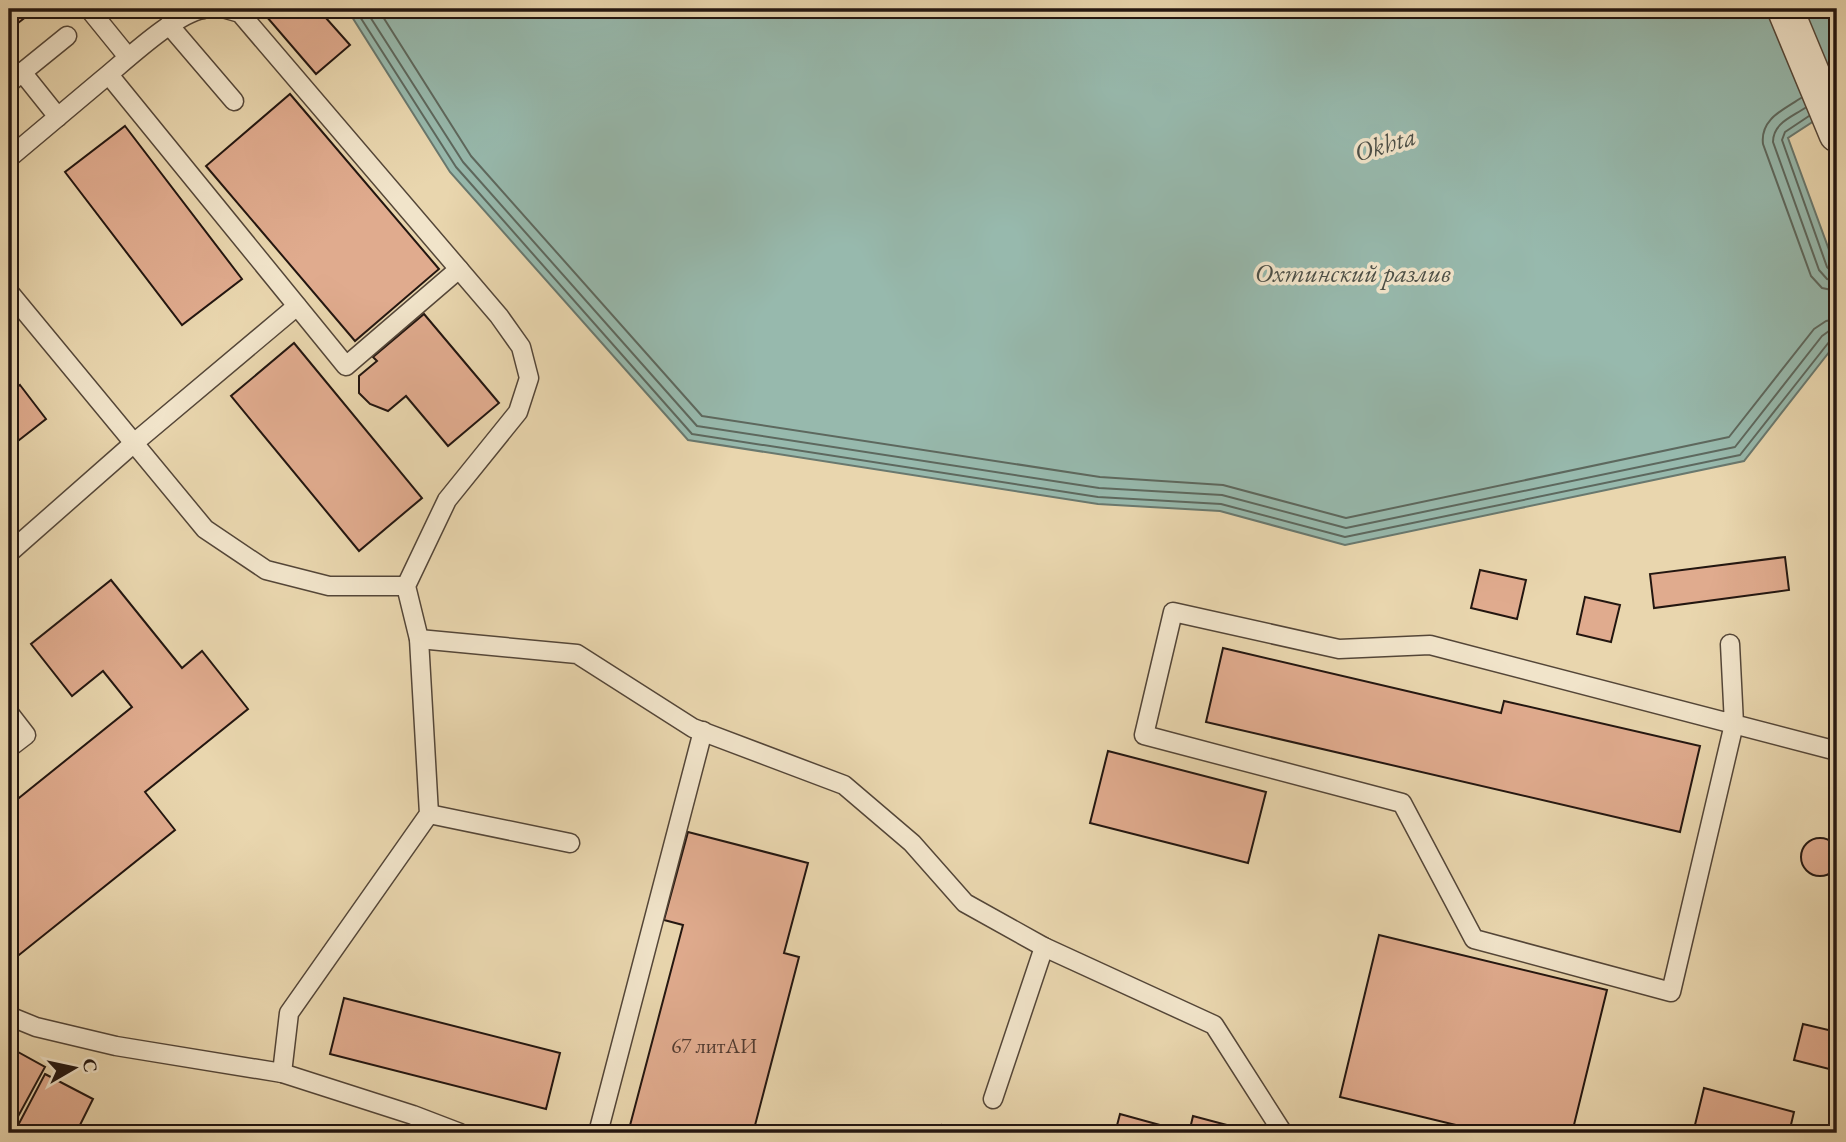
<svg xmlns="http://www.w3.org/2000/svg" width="1846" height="1142" font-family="'EB Garamond',serif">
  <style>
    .water { fill: #97b9ad; stroke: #69786e; stroke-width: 2 }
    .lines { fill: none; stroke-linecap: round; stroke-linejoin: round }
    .shore { stroke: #5d685e; stroke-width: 2 }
    .building { fill: #e0ab8e; stroke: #231610; stroke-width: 2 }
    .service-casing { stroke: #544638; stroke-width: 21 }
    .minor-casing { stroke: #544638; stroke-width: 38 }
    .service { stroke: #f1e4ca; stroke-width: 18 }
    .minor { stroke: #f1e4ca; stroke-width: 35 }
    .labels { text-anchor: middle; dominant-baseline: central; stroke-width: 7; stroke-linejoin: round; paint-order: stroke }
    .number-label { font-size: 21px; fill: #523b30 }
    .water-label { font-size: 26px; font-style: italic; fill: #4c4f47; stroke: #f1e4ca }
  </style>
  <rect width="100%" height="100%" fill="#e9d6ae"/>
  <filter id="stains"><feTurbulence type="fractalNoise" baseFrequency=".00286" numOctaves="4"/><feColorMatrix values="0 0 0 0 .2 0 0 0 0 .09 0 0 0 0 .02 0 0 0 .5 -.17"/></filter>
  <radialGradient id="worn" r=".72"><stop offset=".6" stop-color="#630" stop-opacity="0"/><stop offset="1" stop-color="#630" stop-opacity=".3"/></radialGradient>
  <path class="water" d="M347,9H1837V106L1788,138L1832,258L1837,278V342L1744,461L1345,545L1220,511L1098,504L688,440L450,172Z"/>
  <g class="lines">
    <g class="shore">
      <path d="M355,9L456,167L692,434L1098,497L1221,504L1345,537L1740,455L1829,342L1837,339"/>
      <path d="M365,9L463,162L697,426L1099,488L1222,495L1346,528L1735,447L1822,336L1829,331L1837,330"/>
      <path d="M378,9L471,156L702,416L1100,477L1223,485L1346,518L1729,437L1814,329L1826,321L1837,319"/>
      <path d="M1801,98C1783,110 1760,119 1763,144L1811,276L1822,288L1837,291"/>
      <path d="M1805,108C1792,117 1773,123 1773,142L1819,270L1827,279L1837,281"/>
      <path d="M1809,116L1785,132L1782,140L1827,267L1831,271L1837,272"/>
    </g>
  </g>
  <g class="building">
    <path d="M9,9H27L31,13L9,30Z"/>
    <path d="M260,9H318L350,45L316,74Z"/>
    <path d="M290,94L439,269L355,341L206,166Z"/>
    <path d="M125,126L242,279L182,325L65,172Z"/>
    <path d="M424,314L499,403L448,446L406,396L388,411L370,404L359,393V376L377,361L373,357Z"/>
    <path d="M294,343L422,498L359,551L231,396Z"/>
    <path d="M20,385L46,419L9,448V393Z"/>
    <path d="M1785,557L1789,590L1654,608L1650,574Z"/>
    <path d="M1480,570L1526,580L1517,619L1471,608Z"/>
    <path d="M111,580L182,668L202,651L248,709L145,792L175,830L9,963V806L132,707L103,671L72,696L31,644Z"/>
    <path d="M1585,597L1620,605L1611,642L1577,634Z"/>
    <path d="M1223,648L1501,713L1504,701L1700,746L1680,832L1206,722Z"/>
    <path d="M1108,751L1266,792L1248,863L1090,823Z"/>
    <path d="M688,832L808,863L784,953L799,957L753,1133H628L683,925L664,920Z"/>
    <circle cx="1820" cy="857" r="19"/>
    <path d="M1379,935L1607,990L1572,1133H1489L1340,1097Z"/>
    <path d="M344,998L560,1053L546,1109L330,1054Z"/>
    <path d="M1803,1024L1837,1032V1071L1794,1060Z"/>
    <path d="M9,1047L45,1067L9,1133Z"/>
    <path d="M45,1074L93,1099L76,1133H14Z"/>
    <path d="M1704,1088L1794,1112L1789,1133H1693Z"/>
    <path d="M1120,1114L1189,1133L1193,1116L1257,1133H1115Z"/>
    <path d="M942,1125L970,1133H940Z"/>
  </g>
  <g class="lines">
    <g class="service-casing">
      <g id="service">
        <path d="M89,9L128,57"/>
        <path d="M226,9L240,13L499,316L521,347L529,378L518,412L447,500L406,586L419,639L429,814L289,1013L282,1073"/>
        <path d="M169,25L234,101"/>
        <path d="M22,72L58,117"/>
        <path d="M109,75L346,366L459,269"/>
        <path d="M9,83L67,36"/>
        <path d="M9,158C40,132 72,105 103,79C125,61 177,12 204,9"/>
        <path d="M9,292L205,529L266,570L329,586H406"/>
        <path d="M9,553L134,443L297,306"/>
        <path d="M419,639L577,654L693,728L844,785L912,843L965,903L1044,947L1214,1025L1283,1133"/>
        <path d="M1730,644L1734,724L1671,992L1474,939L1402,803L1144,735L1173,612L1339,649L1430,645L1837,751"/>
        <path d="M9,713L26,735L9,748"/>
        <path d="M429,814L570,843"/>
        <path d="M9,1016L36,1027L116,1046L282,1073L413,1115L460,1133"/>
        <path d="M993,1099L1044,947"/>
        <path d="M598,1133L703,731"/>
      </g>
    </g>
    <g class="minor-casing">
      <path id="minor" d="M1785,9L1837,134"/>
    </g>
    <use href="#service" class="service"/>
    <use href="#minor" class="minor"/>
  </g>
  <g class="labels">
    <g class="number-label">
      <text x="714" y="1045">67 литАИ</text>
    </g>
    <g class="water-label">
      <text transform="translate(1385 144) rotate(-17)">Okhta</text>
      <text x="1353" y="273">Охтинский разлив</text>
    </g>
  </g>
  <rect width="1846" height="1142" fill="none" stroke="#e9d6ae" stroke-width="35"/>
  <rect x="10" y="10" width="1825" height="1121" fill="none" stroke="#231610" stroke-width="3.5"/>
  <rect x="18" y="18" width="1811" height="1107" fill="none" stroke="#231610" stroke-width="2"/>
  <g transform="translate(74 1068) rotate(81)" stroke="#f1e4ca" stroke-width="5" paint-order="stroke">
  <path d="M0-5L12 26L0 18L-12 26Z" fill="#231610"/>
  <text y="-10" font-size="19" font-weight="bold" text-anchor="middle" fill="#231610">С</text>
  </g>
  <rect width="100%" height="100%" filter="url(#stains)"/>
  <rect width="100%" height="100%" fill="url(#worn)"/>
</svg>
